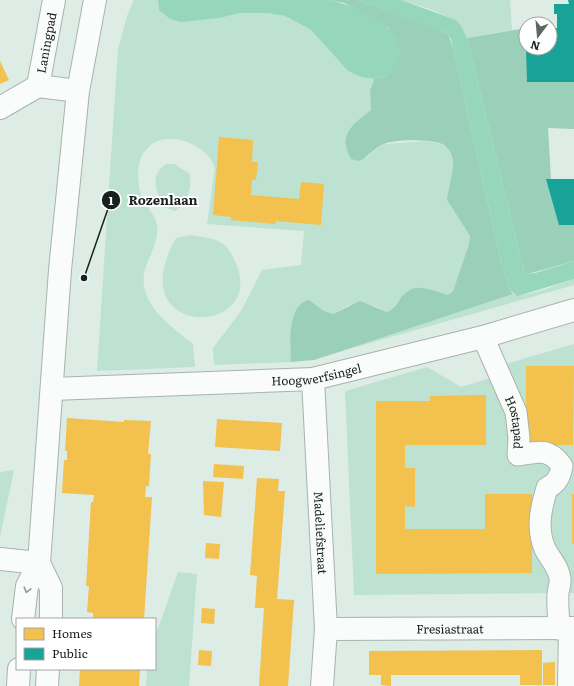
<svg xmlns="http://www.w3.org/2000/svg" width="574" height="686" font-family="Literata,serif">
  <style>
    .green { fill: #bee2d1 }
    .forest { fill: #9acfb9 }
    .water { fill: #96d6ba }
    .homes { fill: #f2c14e }
    .public { fill: #17a398 }
    .lines { fill: none; stroke-linecap: round; stroke-linejoin: round }
    .pedestrian-casing { stroke: #a8b3ae; stroke-width: 23 }
    .minor-casing { stroke: #a8b3ae; stroke-width: 24 }
    .tertiary-casing { stroke: #a8b3ae; stroke-width: 24 }
    .pedestrian { stroke: #fafcfb; stroke-width: 21 }
    .minor { stroke: #fafcfb; stroke-width: 22 }
    .tertiary { stroke: #fafcfb; stroke-width: 22 }
    .oneway { stroke: #949997 }
    .labels { text-anchor: middle; dominant-baseline: central; stroke-width: 4; stroke-linejoin: round; paint-order: stroke }
    .street-label { font-size: 12px; fill: #18211d; stroke: #fff }
    .leader { fill: none; stroke: #18211d; stroke-width: 1.5 }
    .callout-dot { fill: #18211d; stroke: #fff; stroke-width: 1.5 }
    .mark-label { font-size: 12px; text-anchor: middle; font-weight: bold; fill: #fff }
    .callout-label { font-size: 13px; text-anchor: middle; font-weight: bold; fill: #18211d; stroke: #fff; stroke-width: 4; stroke-linejoin: round; paint-order: stroke }
  </style>
  <rect width="100%" height="100%" fill="#ddece5"/>
  <g class="green">
    <path d="M134,0H158L159,10L220,18L239,13H267L285,16L311,30L348,71L361,77L374,79L370,91L371,110L357,121L366,158L376,149L385,144L426,141L442,144L448,149L454,162L447,200L470,236L469,244L453,291L448,295C429,290 414,280 400,300C396,306 394,309 387,312L375,306L349,305L333,314L324,311L309,300L290,340L291,362L214,365L213,348L241,311L262,270L301,265L304,231L207,224L215,167C212,162 209,155 204,152C177,129 137,135 138,177C139,182 139,190 141,195C145,205 155,214 157,225C159,239 151,253 146,266C134,301 169,325 193,344L195,367L97,371L118,49L128,13Z"/>
    <path d="M401,0H510L512,30L467,38C458,13 423,8 401,0Z"/>
    <path d="M166,164H174L190,174C191,190 189,202 175,211L164,207C156,193 149,175 166,164Z"/>
    <path d="M191,235C218,240 226,238 237,266C264,338 119,339 176,238Z"/>
    <path d="M574,279V285L342,351L513,294C525,299 561,283 574,279Z"/>
    <path d="M574,344V593L354,595L345,391L427,367L461,387L507,373L505,364Z"/>
    <path d="M14,470L0,537V472Z"/>
    <path d="M178,572L197,574L189,686H146L147,669H155V637Z"/>
  </g>
  <g class="forest">
    <path d="M329,0H357L438,29L448,34L453,48L500,258L510,290L513,294L342,351L314,360L291,362C290,345 287,304 309,300L324,311L333,314L360,301L387,312C394,309 396,306 400,299C414,280 429,290 448,295L453,291L469,244L470,236L447,200C448,192 454,168 453,161C452,155 448,146 442,144C430,139 396,139 384,144C374,148 368,157 359,161L351,159C337,135 353,124 371,110L370,91L374,79L387,76L389,28L344,3Z"/>
    <path d="M526,28V48L531,82H574V129L548,128L551,179L563,225H574V261L528,274L524,271L467,38Z"/>
  </g>
  <g class="water">
    <path d="M158,0H329C351,4 410,28 399,58C396,64 391,70 387,76L374,79L361,77L348,71L311,30L285,16L267,13H239L220,18L181,22L170,19L159,10Z"/>
    <path d="M357,0H401L456,20L461,26L467,38L524,271L528,274L535,273L574,261V279L521,295L517,296L510,290L500,258L451,39L445,32Z"/>
  </g>
  <g class="homes">
    <path d="M0,61L9,80L0,84Z"/>
    <path d="M219,137L253,140L252,162H258L256,180H252L251,195L299,199L301,182L324,184L321,225L276,221L275,224L231,220V217L213,215Z"/>
    <path d="M526,366H574L573,445H526Z"/>
    <path d="M486,395V445H405V468H415V507L405,506V529H485V494H532V573L376,574V401H430V396Z"/>
    <path d="M67,418L124,422V420L151,421L148,454H151L149,486H146L145,497H152L144,619H93V613L87,612L89,586H86L91,502H93L94,495L62,493L64,460H67V451H65Z"/>
    <path d="M217,419L282,423L280,451L215,447Z"/>
    <path d="M214,464L244,466L243,479L213,477Z"/>
    <path d="M257,478L279,479L278,491H285L277,599L294,600L288,686H259L264,608H255L257,576L250,575Z"/>
    <path d="M203,481L224,482L221,517L204,515Z"/>
    <rect x="572" y="494" width="2" height="50"/>
    <path d="M206,543L220,544L219,559L205,558Z"/>
    <path d="M202,608L215,609L214,624L201,623Z"/>
    <path d="M199,650L212,651L211,666L198,665Z"/>
    <path d="M542,650V685H520V675H391V686L381,685V675H369V651Z"/>
    <path d="M555,662V685H543V663Z"/>
    <path d="M80,669H140L139,686H79Z"/>
  </g>
  <g class="public">
    <path d="M568,0H574V82H527L526,48H550V28H557V14H554V4H569Z"/>
    <path d="M546,179H574V225H559Z"/>
  </g>
  <g class="lines">
    <g class="pedestrian-casing">
      <g id="pedestrian">
        <path id="s1" d="M483,337L516,412L519,438L518,455C537,452 549,447 562,466C560,477 557,483 547,488C541,508 536,528 545,549C550,559 559,567 560,579C561,584 558,589 558,594C557,606 559,617 559,629"/>
      </g>
    </g>
    <g class="minor-casing">
      <g id="minor">
        <path id="s2" d="M38,86L54,0"/>
        <path d="M0,108L38,86L78,91"/>
        <path id="s3" d="M313,379L326,629L322,686"/>
        <path id="s4" d="M52,389L313,379L483,337L574,310"/>
        <path d="M0,559L39,563"/>
        <path id="s5" d="M326,629L574,628"/>
        <path d="M569,686L570,628"/>
      </g>
    </g>
    <g class="tertiary-casing">
      <g id="tertiary">
        <path d="M39,563L51,588V619"/>
        <path d="M23,619L27,586L39,563L60,270L78,91L95,0"/>
        <path d="M18,686L19,669"/>
        <path d="M47,686L48,669"/>
      </g>
    </g>
    <use href="#pedestrian" class="pedestrian"/>
    <use href="#minor" class="minor"/>
    <use href="#tertiary" class="tertiary"/>
  </g>
  <defs><path id="oneway-chevron" d="M-2-3.5L2.5 0L-2 3.5" fill="none" stroke-width="1.6" stroke-linecap="round" stroke-linejoin="round"/></defs>
  <use class="oneway" href="#oneway-chevron" transform="translate(27 590) rotate(105)"/>
  <g class="labels">
    <g class="street-label">
      <text stroke="none"><textPath href="#s2" startOffset="44">Laningpad</textPath></text>
      <text stroke="none"><textPath href="#s4" startOffset="265">Hoogwerfsingel</textPath></text>
      <text stroke="none"><textPath href="#s1" startOffset="92">Hostapad</textPath></text>
      <text stroke="none"><textPath href="#s3" startOffset="154">Madeliefstraat</textPath></text>
      <text stroke="none"><textPath href="#s5" startOffset="124">Fresiastraat</textPath></text>
    </g>
  </g>
  <path class="leader" d="M84 278L111 200"/>
  <g class="callout-dot">
    <circle cx="84" cy="278" r="4"/>
    <circle cx="111" cy="200" r="10"/>
  </g>
  <g class="mark-label">
    <text x="111" y="205">1</text>
  </g>
  <g class="callout-label">
    <text x="163" y="205">Rozenlaan</text>
  </g>
  <rect x="16" y="618" width="140" height="52" fill="#ffffff" stroke="#a3a6a5"/>
  <rect x="24" y="628" width="20" height="12" fill="#f2c14e" stroke="#a3a6a5"/>
  <text x="52" y="638" font-size="12" fill="#18211d">Homes</text>
  <rect x="24" y="648" width="20" height="12" fill="#17a398" stroke="#a3a6a5"/>
  <text x="52" y="658" font-size="12" fill="#18211d">Public</text>
  <g transform="translate(538 36) rotate(196)"><circle r="19" fill="#ffffff" stroke="#a3a6a5"/>
  <path d="M0-3L7 15L0 10L-7 15Z" fill="#5d6863"/>
  <text y="-6" font-size="11" font-weight="bold" text-anchor="middle" fill="#18211d">N</text>
  </g>
</svg>
